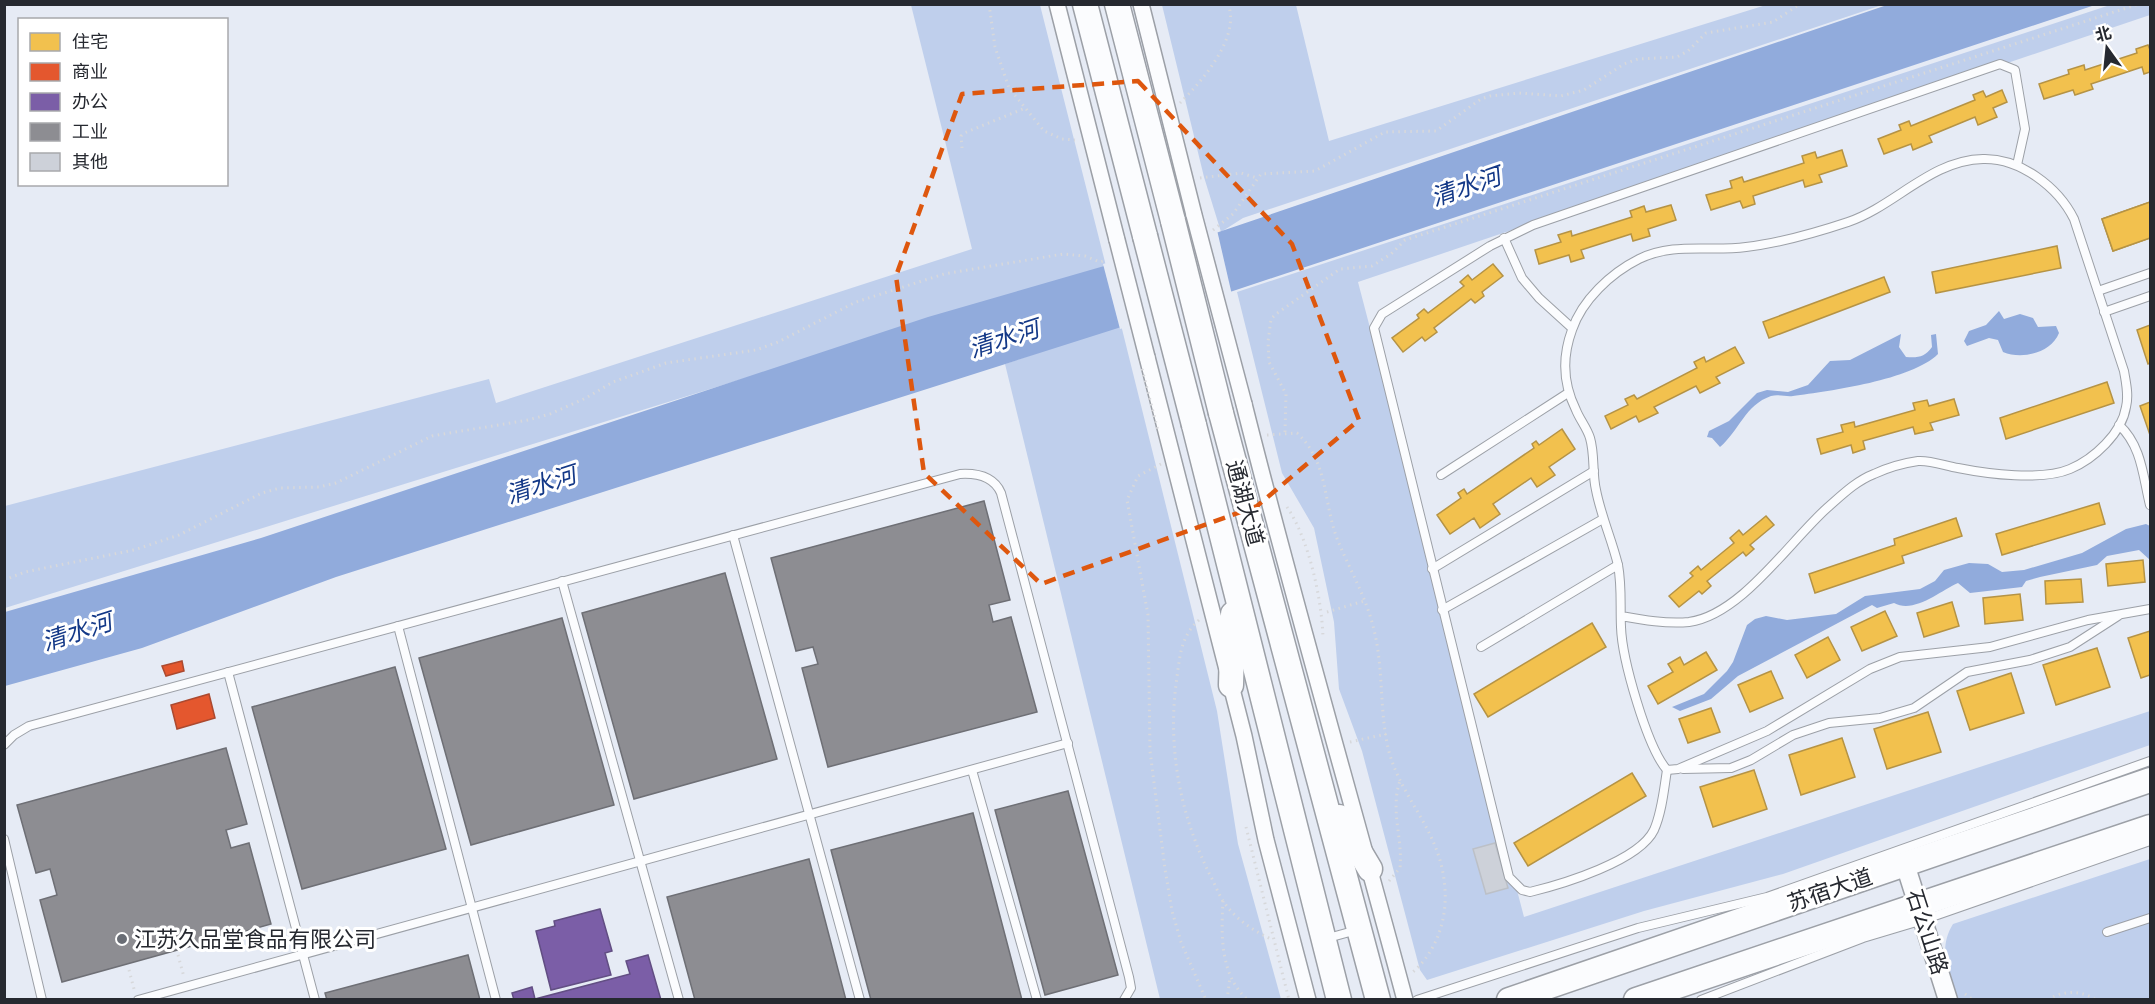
<svg xmlns="http://www.w3.org/2000/svg" width="2155" height="1004" font-family="Signika,'Noto Sans SC',sans-serif">
  <style>
    .green { fill: #bfcfec }
    .water { fill: #91abdc }
    .pier { fill: #e6ebf5 }
    .homes { fill: #f2c14e; stroke: #b59345; stroke-width: 1.5 }
    .shops { fill: #e4572e; stroke: #ab492f; stroke-width: 1.5 }
    .offices { fill: #7b5ea7; stroke: #624e83; stroke-width: 1.5 }
    .industry { fill: #8d8d92; stroke: #6e6f75; stroke-width: 1.5 }
    .building { fill: #cdd1d9; stroke: #bcc0c7; stroke-width: 1.5 }
    .lines { fill: none; stroke-linecap: round; stroke-linejoin: round }
    .service-casing { stroke: #9ca0a7; stroke-width: 10 }
    .minor-casing { stroke: #9ca0a7; stroke-width: 18 }
    .tertiary-casing { stroke: #9ca0a7; stroke-width: 21 }
    .primary-casing { stroke: #9ca0a7; stroke-width: 27 }
    .path { stroke: #d7d8db; stroke-width: 3; stroke-dasharray: 1.5 4.5; stroke-linecap: butt }
    .service { stroke: #fbfcfe; stroke-width: 8 }
    .minor { stroke: #fbfcfe; stroke-width: 15 }
    .tertiary { stroke: #fbfcfe; stroke-width: 18 }
    .primary { stroke: #fbfcfe; stroke-width: 24 }
    .minor-bridge-casing { stroke: #9ca0a7; stroke-width: 18; stroke-linecap: butt }
    .primary-bridge-casing { stroke: #9ca0a7; stroke-width: 27; stroke-linecap: butt }
    .path-bridge { stroke: #d7d8db; stroke-width: 3; stroke-dasharray: 1.5 4.5; stroke-linecap: butt }
    .minor-bridge { stroke: #fbfcfe; stroke-width: 15 }
    .primary-bridge { stroke: #fbfcfe; stroke-width: 24 }
    .marked { fill: none; stroke: #de570e; stroke-width: 4.5; stroke-dasharray: 12 8; stroke-linejoin: round }
    .poi-dot { fill: #696d75; stroke: #fff; stroke-width: 2 }
    .labels { text-anchor: middle; dominant-baseline: central; stroke-width: 6; stroke-linejoin: round; paint-order: stroke }
    .street-label { font-size: 22px; fill: #262930; stroke: #fff }
    .poi-label { font-size: 22px; fill: #262930; stroke: #fff; text-anchor: start }
    .water-label { font-size: 24px; font-style: italic; fill: #133887; stroke: #fff }
  </style>
  <rect width="100%" height="100%" fill="#e6ebf5"/>
  <g class="green">
    <path d="M911,5H1040L1106,266L5,608V506L489,379L496,403L972,249Z"/>
    <path d="M1162,5H1296L1329,141L1766,5H1882L1243,218L1221,232L1204,177Z"/>
    <path d="M2110,5H2150V15L1358,282L1524,917L2150,711V745L1783,874L1644,911L1427,980L1420,970L1362,751L1339,689L1334,622L1314,528L1282,473L1237,292Z"/>
    <path d="M1121,325L1217,711L1238,844L1281,999H1160L1005,364Z"/>
    <path d="M2150,859V999H1958C1949,973 1937,950 1953,924Z"/>
  </g>
  <g class="water">
    <path d="M1887,5H2095L1203,301L336,577L142,648L5,686V612L261,538L928,317L1201,238Z"/>
    <path d="M1999,311L2004,319L2020,314L2033,318L2038,327L2056,326L2059,333C2051,353 2022,360 2003,352L1998,340L1989,338L1967,346L1964,341L1969,331L1986,325Z"/>
    <path d="M1901,334L1899,347L1906,357C1918,358 1925,357 1932,347L1931,335L1936,334L1938,354C1912,380 1830,391 1793,396C1786,397 1779,394 1771,396C1745,405 1739,431 1720,447L1712,438L1707,437L1709,431L1729,421L1757,393L1767,390L1788,392L1808,385L1830,361L1850,360Z"/>
    <path d="M2146,524L2150,526V560L2139,550L2107,556L2097,565L2040,577L2026,581L2022,587L1970,593L1958,583C1940,591 1914,614 1894,603L1877,608L1872,605L1738,676L1711,699L1680,711L1672,707L1704,694L1727,671L1733,662L1747,625L1755,619L1766,616L1787,620L1836,614L1865,596L1920,589L1935,581L1944,570L1969,563L1988,564L2002,572L2024,570L2082,553L2126,529Z"/>
  </g>
  <path class="pier" d="M1217,230L1232,295L1120,329L1103,264Z"/>
  <g class="homes">
    <path d="M2148,45L2150,50V72L2144,74L2142,67L2091,84L2093,89L2075,95L2073,90L2044,99L2039,84L2069,74L2068,70L2084,65L2085,70L2137,53L2136,49Z"/>
    <path d="M2002,90L2007,102L1993,108L1997,117L1978,125L1975,117L1929,136L1932,142L1913,150L1911,144L1884,154L1878,139L1901,130L1899,125L1909,121L1911,126L1975,100L1973,95L1983,91L1986,97Z"/>
    <path d="M1842,150L1847,166L1819,175L1822,182L1805,187L1803,180L1753,196L1755,204L1743,208L1740,201L1711,210L1706,195L1732,188L1730,181L1742,177L1744,182L1804,163L1802,156L1815,152L1817,158Z"/>
    <path d="M2150,202V238L2113,251L2102,219Z"/>
    <path d="M2150,202V238L2113,251L2102,219Z"/>
    <path d="M1671,205L1676,220L1648,229L1650,236L1633,241L1631,234L1581,250L1584,258L1571,262L1569,255L1539,264L1535,250L1561,242L1558,235L1571,231L1572,236L1632,217L1630,211L1644,206L1646,212Z"/>
    <path d="M2057,246L2061,268L1936,293L1932,272Z"/>
    <path d="M1493,264L1503,276L1482,292L1484,296L1475,303L1471,299L1434,328L1437,332L1425,341L1422,337L1403,352L1392,338L1419,318L1417,315L1424,309L1428,313L1464,286L1460,282L1468,275L1472,280Z"/>
    <path d="M1884,277L1890,292L1769,338L1763,322Z"/>
    <path d="M2150,325V363L2148,364L2137,330Z"/>
    <path d="M1735,347L1744,363L1716,377L1720,383L1700,393L1696,386L1654,407L1658,413L1639,422L1636,416L1611,429L1605,416L1628,405L1625,399L1634,395L1637,399L1697,368L1694,362L1704,357L1706,362Z"/>
    <path d="M2107,382L2114,403L2006,439L2000,418Z"/>
    <path d="M1954,399L1959,415L1930,423L1933,430L1915,434L1913,427L1863,441L1865,449L1853,453L1851,445L1821,454L1817,439L1843,432L1841,425L1854,422L1855,427L1915,410L1913,403L1927,400L1929,406Z"/>
    <path d="M2150,402V435L2140,406Z"/>
    <path d="M1562,429L1575,449L1549,467L1555,475L1537,487L1531,478L1493,504L1500,514L1480,528L1474,518L1450,534L1437,515L1461,498L1458,493L1464,489L1467,494L1534,448L1532,444L1536,441L1539,445Z"/>
    <path d="M2099,503L2105,524L2002,555L1996,534Z"/>
    <path d="M1766,516L1774,525L1750,545L1754,549L1746,556L1743,552L1707,581L1711,586L1702,594L1699,591L1679,607L1669,596L1693,576L1690,573L1698,566L1701,570L1734,543L1730,538L1739,530L1743,535Z"/>
    <path d="M1956,518L1962,536L1902,556L1904,563L1815,593L1809,574L1895,545L1894,539Z"/>
    <path d="M2143,560L2145,582L2108,586L2106,564Z"/>
    <path d="M2081,579L2083,602L2046,604L2045,581Z"/>
    <path d="M2020,594L2023,620L1985,624L1983,598Z"/>
    <path d="M1952,602L1959,626L1924,637L1917,613Z"/>
    <path d="M1885,611L1897,636L1862,651L1851,627Z"/>
    <path d="M1592,623L1606,647L1488,717L1474,694Z"/>
    <path d="M2150,631V675L2141,678L2128,638Z"/>
    <path d="M1828,637L1840,660L1807,678L1795,655Z"/>
    <path d="M2097,648L2110,687L2056,705L2043,665Z"/>
    <path d="M1706,652L1717,670L1658,704L1648,686L1673,672L1668,664L1680,657L1684,665Z"/>
    <path d="M1771,671L1783,698L1750,712L1738,685Z"/>
    <path d="M2011,673L2024,713L1970,730L1957,691Z"/>
    <path d="M1711,708L1720,732L1688,743L1679,719Z"/>
    <path d="M1928,712L1941,752L1887,769L1874,729Z"/>
    <path d="M1842,738L1855,777L1801,795L1789,755Z"/>
    <path d="M1754,770L1767,809L1713,827L1700,787Z"/>
    <path d="M1632,773L1646,796L1528,866L1514,843Z"/>
  </g>
  <g class="shops">
    <path d="M182,661L184,671L166,676L162,666Z"/>
    <path d="M209,694L215,718L177,729L171,705Z"/>
  </g>
  <g class="offices">
    <path d="M600,909L612,951L605,953L611,975L551,990L536,931L555,926L554,921Z"/>
    <path d="M648,955L661,1000H514L512,993L532,987L535,999L630,974L626,961Z"/>
  </g>
  <g class="industry">
    <path d="M984,501L1010,600L989,605L993,622L1011,617L1037,712L828,767L802,668L818,664L813,647L796,651L771,558Z"/>
    <path d="M725,573L777,759L634,799L582,613Z"/>
    <path d="M562,618L614,805L471,845L419,658Z"/>
    <path d="M395,667L446,849L302,889L252,707Z"/>
    <path d="M226,748L247,824L226,830L231,848L249,843L271,924L62,982L40,900L57,895L50,869L36,873L17,805Z"/>
    <path d="M1068,791L1118,975L1045,995L995,810Z"/>
    <path d="M973,813L1022,1000H871L831,850Z"/>
    <path d="M809,859L846,1000H695L667,897Z"/>
    <path d="M468,955L480,1000H327L325,993Z"/>
  </g>
  <path class="building" d="M1495,843L1508,888L1486,894L1473,849Z"/>
  <g class="lines">
    <g class="service-casing">
      <g id="service">
        <path d="M1504,238L1522,278L1539,298L1572,328"/>
        <path d="M2098,291L2150,273"/>
        <path d="M2104,312L2150,296"/>
        <path d="M2119,425C2142,446 2143,477 2150,505"/>
        <path d="M1441,475L1568,393"/>
        <path d="M733,535L860,1000"/>
        <path d="M1432,569L1594,471"/>
        <path d="M562,581L679,1000"/>
        <path d="M1442,610L1603,519"/>
        <path d="M1621,616C1643,620 1666,624 1689,622C1741,615 1789,542 1827,508C1842,495 1856,481 1874,474C1887,468 1904,463 1918,461C1930,460 1946,466 1958,468C1988,474 2042,481 2070,469C2094,459 2122,433 2126,407C2129,395 2126,383 2124,371L2074,219C2058,187 2020,158 1983,159C1931,160 1895,206 1848,222C1815,233 1780,243 1746,247C1709,252 1674,242 1639,259C1611,273 1582,300 1572,330C1562,357 1563,384 1576,410C1580,420 1587,428 1590,438C1595,455 1592,473 1596,490C1601,516 1612,540 1618,565C1622,586 1620,606 1621,627C1622,659 1647,747 1667,770L1678,769L1767,731L1870,669L1900,657L1990,647L2088,620L2150,609"/>
        <path d="M398,626L496,1000"/>
        <path d="M1481,647L1618,565"/>
        <path d="M228,672L315,1000"/>
        <path d="M4,745L14,735L29,726L960,474C977,473 994,477 1001,493L1129,977L1131,988L1124,1000"/>
        <path d="M1683,769L1731,768L1751,760L1793,735L1829,723L1880,718L1914,708L1967,672L2030,660L2070,647L2118,616"/>
        <path d="M972,770L1037,1000"/>
        <path d="M1667,770C1664,789 1662,812 1654,830C1639,861 1563,884 1530,892L1522,890L1509,877L1374,328L1382,314L1490,246L1533,225L2000,64L2015,70L2025,129L2017,165"/>
        <path d="M4,839L42,1000"/>
        <path d="M2107,932L2150,918"/>
        <path d="M1328,938L1357,930"/>
        <path d="M138,1000L1068,743"/>
        <path d="M1417,1000L1638,928L1767,897L2150,761"/>
        <path d="M1701,1000L1863,938L1923,920L2150,841"/>
      </g>
    </g>
    <g class="minor-casing">
      <g id="minor">
        <path d="M1057,4L1117,240"/>
        <path d="M1141,4L1194,215"/>
        <path d="M1147,357L1244,736L1266,840L1308,1000"/>
        <path d="M1244,404C1294,604 1352,801 1405,1000"/>
      </g>
    </g>
    <g class="tertiary-casing">
      <path id="tertiary" d="M1905,864L1948,1000"/>
    </g>
    <g class="primary-casing">
      <g id="primary">
        <path d="M1085,4L1145,236"/>
        <path d="M1117,4L1173,221"/>
        <path d="M1221,413L1378,1000"/>
        <path d="M1194,425L1339,1000"/>
        <path d="M1231,685L1233,614"/>
        <path d="M1339,817L1370,869"/>
        <path d="M1509,1000L2150,780"/>
        <path d="M1636,1000L2150,827"/>
      </g>
    </g>
    <g class="path">
      <path d="M989,4L995,47L1009,88L1044,131L1062,139L1075,140"/>
      <path d="M1180,103C1202,81 1241,37 1228,4"/>
      <path d="M962,148L961,136L964,133L1023,109"/>
      <path d="M1200,178L1241,173L1257,178"/>
      <path d="M1213,230L1233,214L1261,174L1315,171L1385,132L1436,131L1481,99L1490,96L1519,93L1561,96L1584,90L1624,64L1638,59L1677,57L1688,51L1706,33L1773,22L1800,4"/>
      <path d="M1285,432L1286,394L1269,362L1268,342L1271,319L1276,314L1340,269L1372,266L1391,254L1405,240L2139,4"/>
      <path d="M1267,435L1297,433C1329,462 1323,504 1338,541C1350,570 1367,599 1374,630C1384,670 1379,712 1389,752C1403,802 1442,832 1445,890C1447,920 1436,952 1413,972"/>
      <path d="M1161,464L1138,476L1127,500L1148,615L1150,751L1165,869L1172,911L1181,942L1206,1000"/>
      <path d="M1287,507C1309,539 1322,600 1323,638"/>
      <path d="M4,580L25,572L134,550L179,535L262,493L280,488L319,487L336,483L432,436L528,420L550,414L586,398L613,382L666,363L756,350L778,342L856,302L944,274L1063,254L1085,256L1100,262L1106,260"/>
      <path d="M1327,612L1364,601"/>
      <path d="M1199,620C1181,636 1180,655 1177,677C1167,745 1179,811 1209,873C1214,882 1218,893 1223,901C1236,920 1254,931 1273,940"/>
      <path d="M1350,742L1386,734"/>
      <path d="M1246,827L1289,1000"/>
      <path d="M1389,881L1400,868C1403,837 1389,809 1401,778"/>
      <path d="M1223,901C1221,935 1220,976 1248,1000"/>
      <path d="M178,955L184,977"/>
      <path d="M129,970L134,989"/>
      <path d="M1965,994L1973,1000"/>
      <path d="M1227,1000L1230,977"/>
      <path d="M2048,1000C2062,990 2082,990 2096,1000"/>
    </g>
    <use href="#service" class="service"/>
    <use href="#minor" class="minor"/>
    <use href="#tertiary" class="tertiary"/>
    <use href="#primary" class="primary"/>
    <g class="minor-bridge-casing">
      <g id="minor-bridge">
        <path d="M1194,215L1244,404"/>
        <path d="M1117,240L1147,357"/>
      </g>
    </g>
    <g class="primary-bridge-casing">
      <g id="primary-bridge">
        <path d="M1173,221L1221,413"/>
        <path d="M1145,236L1194,425"/>
      </g>
    </g>
    <path class="path-bridge" d="M1142,369L1158,431"/>
    <use href="#minor-bridge" class="minor-bridge"/>
    <use href="#primary-bridge" class="primary-bridge"/>
  </g>
  <path class="marked" d="M1138,81L1292,244L1359,420L1257,506L1041,584L924,473L896,276L962,94Z"/>
  <circle class="poi-dot" cx="122" cy="939" r="6"/>
  <g class="labels">
    <g class="street-label">
      <text transform="translate(1245 503) rotate(75)">通湖大道</text>
      <text transform="translate(1830 890) rotate(-19)">苏宿大道</text>
      <text transform="translate(1927 932) rotate(72)">石公山路</text>
    </g>
    <g class="poi-label">
      <text x="134" y="939">江苏久品堂食品有限公司</text>
    </g>
    <g class="water-label">
      <text transform="translate(1466 187) rotate(-19)">清水河</text>
      <text transform="translate(1004 339) rotate(-18)">清水河</text>
      <text transform="translate(541 485) rotate(-18)">清水河</text>
      <text transform="translate(77 632) rotate(-18)">清水河</text>
    </g>
  </g>
  <rect width="2155" height="1004" fill="none" stroke="#262930" stroke-width="12"/>
  <rect x="18" y="18" width="210" height="168" fill="#ffffff" stroke="#a8a9ac" stroke-width="1.5"/>
  <rect x="30" y="33" width="30" height="18" fill="#f2c14e" stroke="#a8a9ac" stroke-width="1.5"/>
  <text x="72" y="48" font-size="18" fill="#262930">住宅</text>
  <rect x="30" y="63" width="30" height="18" fill="#e4572e" stroke="#a8a9ac" stroke-width="1.5"/>
  <text x="72" y="78" font-size="18" fill="#262930">商业</text>
  <rect x="30" y="93" width="30" height="18" fill="#7b5ea7" stroke="#a8a9ac" stroke-width="1.5"/>
  <text x="72" y="108" font-size="18" fill="#262930">办公</text>
  <rect x="30" y="123" width="30" height="18" fill="#8d8d92" stroke="#a8a9ac" stroke-width="1.5"/>
  <text x="72" y="138" font-size="18" fill="#262930">工业</text>
  <rect x="30" y="153" width="30" height="18" fill="#cdd1d9" stroke="#a8a9ac" stroke-width="1.5"/>
  <text x="72" y="168" font-size="18" fill="#262930">其他</text>
  <g transform="translate(2107 48) rotate(345)" stroke="#ffffff" stroke-width="4.5" paint-order="stroke">
  <path d="M0-4.5L10 22L0 15L-10 22Z" fill="#262930"/>
  <text y="-9" font-size="16" font-weight="bold" text-anchor="middle" fill="#262930">北</text>
  </g>
</svg>
